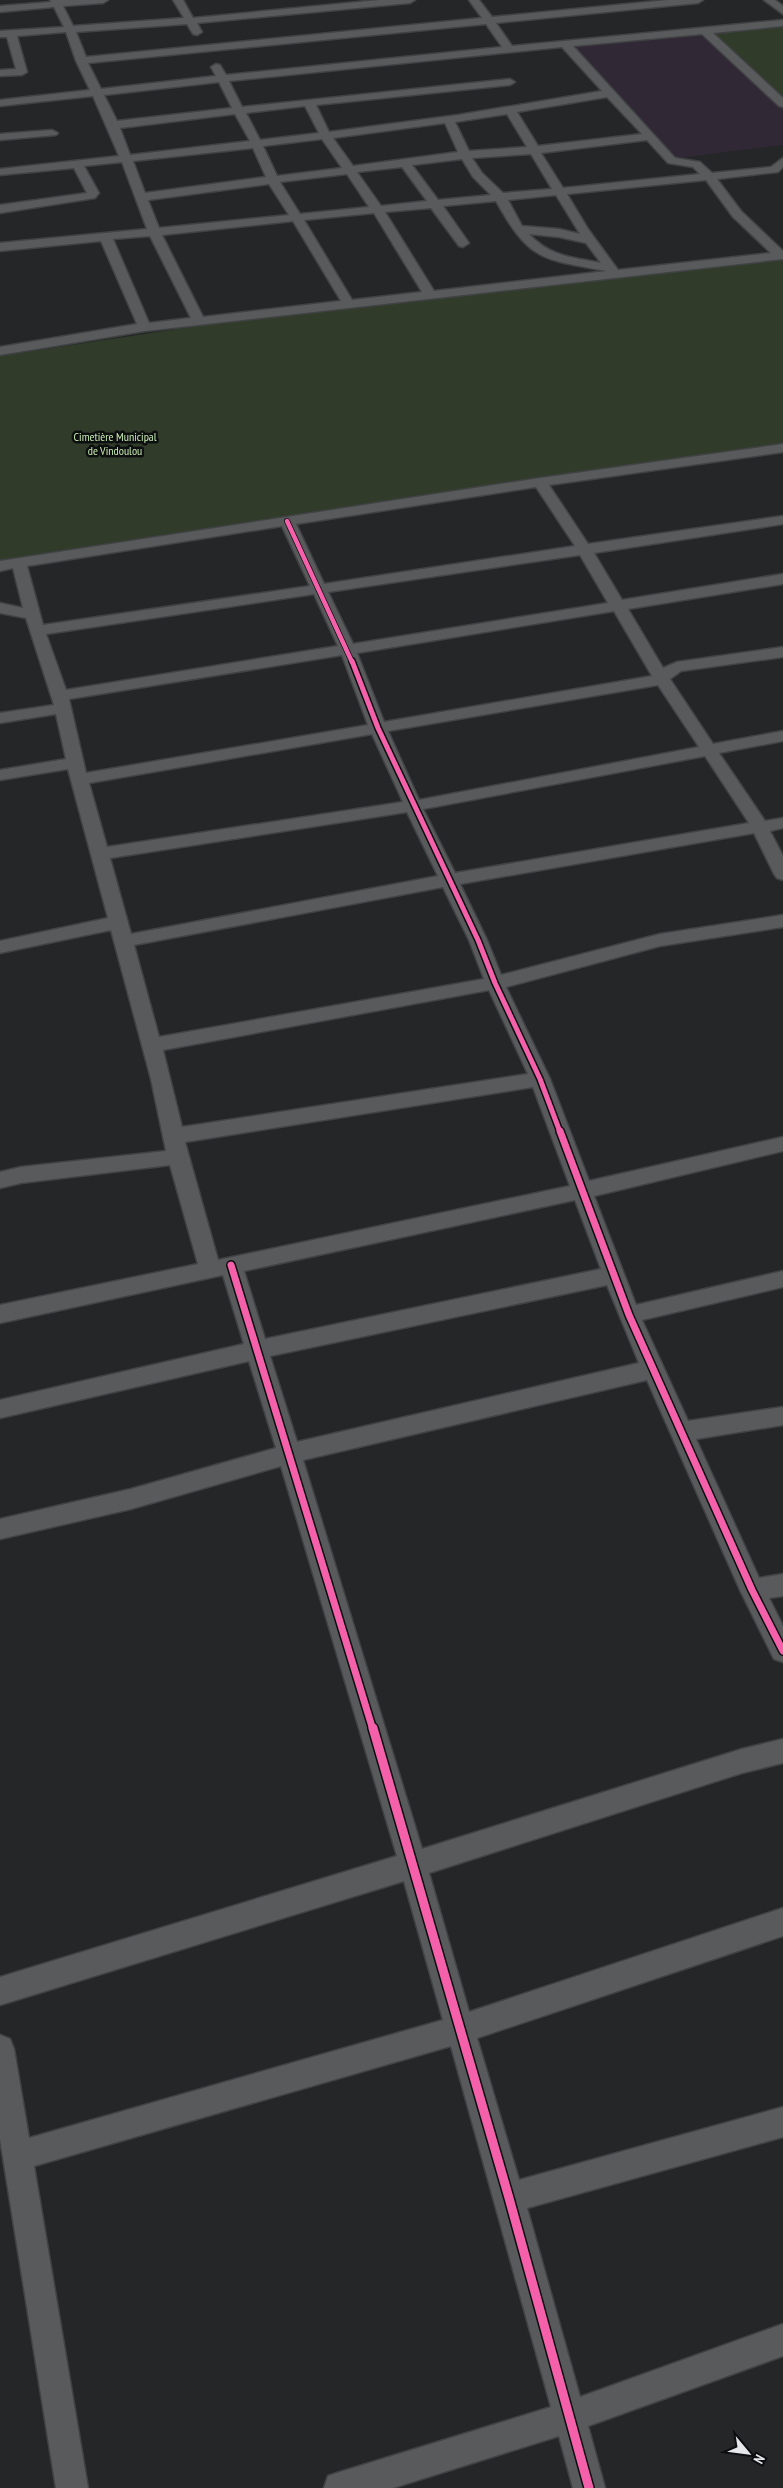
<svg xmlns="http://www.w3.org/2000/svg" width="783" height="2488" font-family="'PT Sans Narrow',sans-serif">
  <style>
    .industrial { fill: #302834 }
    .green { fill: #303c29 }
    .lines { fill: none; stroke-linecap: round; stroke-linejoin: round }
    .minor-casing { stroke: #404244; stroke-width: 3 }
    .minor { fill: #595a5c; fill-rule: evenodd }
    .cycleway-far3-casing { stroke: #0d0e10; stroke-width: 6 }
    .cycleway-far2-casing { stroke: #0d0e10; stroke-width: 8 }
    .cycleway-far1-casing { stroke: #0d0e10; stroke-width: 10 }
    .cycleway-casing { stroke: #0d0e10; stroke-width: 12 }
    .cycleway-far3 { stroke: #f560ab; stroke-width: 4.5 }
    .cycleway-far2 { stroke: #f560ab; stroke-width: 5 }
    .cycleway-far1 { stroke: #f560ab; stroke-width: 7 }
    .cycleway { stroke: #f560ab; stroke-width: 9 }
    .labels { text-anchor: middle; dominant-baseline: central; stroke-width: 5; stroke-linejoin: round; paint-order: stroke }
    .far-park-label { font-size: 12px; fill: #c7ebaf; stroke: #0d0e10 }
  </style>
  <rect width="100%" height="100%" fill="#242628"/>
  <path class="industrial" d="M705,31L783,104V145L670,159L566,45Z"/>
  <g class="green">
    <path d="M783,25V98L713,32Z"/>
    <path d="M783,255V449L0,566V356L348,303Z"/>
  </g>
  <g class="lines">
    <g class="minor-casing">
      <g id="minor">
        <path d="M50,0H108L103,3L63,6L73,26L184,18L173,0H183L193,18L379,0H415L410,3L197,23L202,32L197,35L193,34L187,24L76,32L86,57L482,18L469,0H479L492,17L668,0H703L698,3L496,23L512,46L783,20V26L713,33L783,98V107L779,106L702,34L573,46L675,158L700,162L712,173L771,167L783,158V167L778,172L717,179L741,211L783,251V259L145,331L0,355V347L137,324L101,241L0,251V243L147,229L122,162L84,166L99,193L95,198L0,213V205L87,193L74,168L0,175V169L119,156L93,96L0,106V100L90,90L76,61L66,32L17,36L27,72L22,75L0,76V70L16,69L7,37H0V31L64,27L54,7L0,12V6L51,2ZM486,24L502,47L226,75L220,65L216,64L211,67L216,76L101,89L88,63ZM562,47L602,91L458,115L329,132L316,105L510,85L515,82L510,79L242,107L229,81ZM219,82L232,108L117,121L104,95ZM607,97L642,134L538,146L517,112ZM305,106L319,133L260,140L246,113ZM235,114L250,141L130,155L120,128ZM507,114L527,147L469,151L455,122ZM445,123L458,152L353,166L333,138ZM322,139L342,168L277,176L263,146ZM647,140L668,163L693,167L700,174L563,188L541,153ZM253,148L266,177L145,193L133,161ZM531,154L552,189L503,193L482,173L472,158ZM462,159L473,177L491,195L438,200L412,165ZM402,167L427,201L381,206L357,172ZM347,174L369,207L300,214L280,182ZM706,180L733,217L771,253L618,270L588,229L567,194ZM269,184L289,215L159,228L148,200ZM556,195L580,234L559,229L522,226L508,200ZM496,201C530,262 542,259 607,271L434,291L385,212L431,208L459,246L463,247L469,243L443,206ZM374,213L422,292L352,300L304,220ZM293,221L341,301L203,317L162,235ZM529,234L559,237L586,243L601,263C571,257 551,257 529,234ZM150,236L191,318L149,323L113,239Z"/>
        <path d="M764,0H775L783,6V14Z"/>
        <path d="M52,130L58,133L56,135L0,140V134Z"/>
        <path d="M783,444V452L549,485L588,544L783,516V524L594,553L622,600L783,574V584L628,609L663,668L677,662L783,647V657L681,671L670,679L713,744L783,731V741L719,753L765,821L783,818V828L770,831L783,856V880L777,878L774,874L754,833L460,884L487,940L501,975L660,934L783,915V927L660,946L506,987L550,1079L589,1181L783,1137V1151L594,1196L636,1305L783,1271V1287L642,1320L688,1421L783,1407V1425L696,1439L759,1578L783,1574V1596L769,1598L783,1626V1662L774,1659L740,1590L647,1380L303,1460L422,1849L742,1749L783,1739V1763L742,1773L429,1873L469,2012L783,1908V1936L477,2038L519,2180L783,2107V2137L527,2208L580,2397L783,2324V2356L588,2426L605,2488H573L559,2436L393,2488H324L328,2476L340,2472L551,2407L451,2046L34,2166L88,2488H56L0,2139V2035L10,2039L14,2049L29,2138L443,2020L404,1881L0,2005V1977L397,1856L281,1466L131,1509L0,1539V1519L131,1489L276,1448L249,1361L0,1418V1400L244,1344L223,1275L0,1323V1305L198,1264L170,1165L21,1183L0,1188V1172L21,1167L166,1151L151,1079L111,930L0,953V941L108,918L68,769L0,780V770L66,759L56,714L0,723V713L54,705L26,618L0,613V603L23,608L13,568L0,571V561L540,478ZM536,487L575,546L324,584L296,524ZM282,526L310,586L43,625L27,566ZM580,555L608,603L353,644L328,592ZM314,594L338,646L66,690L46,634ZM614,611L652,676L384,722L357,653ZM342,655L368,725L86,773L69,699ZM658,685L699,747L419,800L388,731ZM372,734L403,802L107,847L89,783ZM705,756L749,823L455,873L423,809ZM407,812L438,876L131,934L110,858ZM443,887L469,940L484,979L159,1037L134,945ZM489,990L528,1074L182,1127L163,1050ZM533,1087L570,1186L218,1260L185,1142ZM575,1200L601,1269L265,1339L244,1271ZM607,1285L639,1363L297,1442L270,1356Z"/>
      </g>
    </g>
    <use href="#minor" class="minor"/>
    <g class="cycleway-far3-casing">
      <path id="cycleway-far3" d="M287,521L352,662"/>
    </g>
    <g class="cycleway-far2-casing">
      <path id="cycleway-far2" d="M352,661L378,728L478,940L495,983L540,1079L560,1132"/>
    </g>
    <g class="cycleway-far1-casing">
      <g id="cycleway-far1">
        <path d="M560,1131L629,1315L752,1590L783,1651"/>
        <path d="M231,1265L373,1730"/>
      </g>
    </g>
    <g class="cycleway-casing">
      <path id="cycleway" d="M373,1728L509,2198L589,2488"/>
    </g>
    <use href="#cycleway-far3" class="cycleway-far3"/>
    <use href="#cycleway-far2" class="cycleway-far2"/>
    <use href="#cycleway-far1" class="cycleway-far1"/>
    <use href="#cycleway" class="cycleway"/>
  </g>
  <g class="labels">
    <g class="far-park-label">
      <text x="115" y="436">Cimetière Municipal<tspan x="115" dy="14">de Vindoulou</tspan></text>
    </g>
  </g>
  <g transform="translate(748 2453) rotate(119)" stroke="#0d0e10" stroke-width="4" paint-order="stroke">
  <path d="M0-4L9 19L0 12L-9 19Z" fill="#e5e7ea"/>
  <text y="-8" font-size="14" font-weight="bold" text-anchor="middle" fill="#e5e7ea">N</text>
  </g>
</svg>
